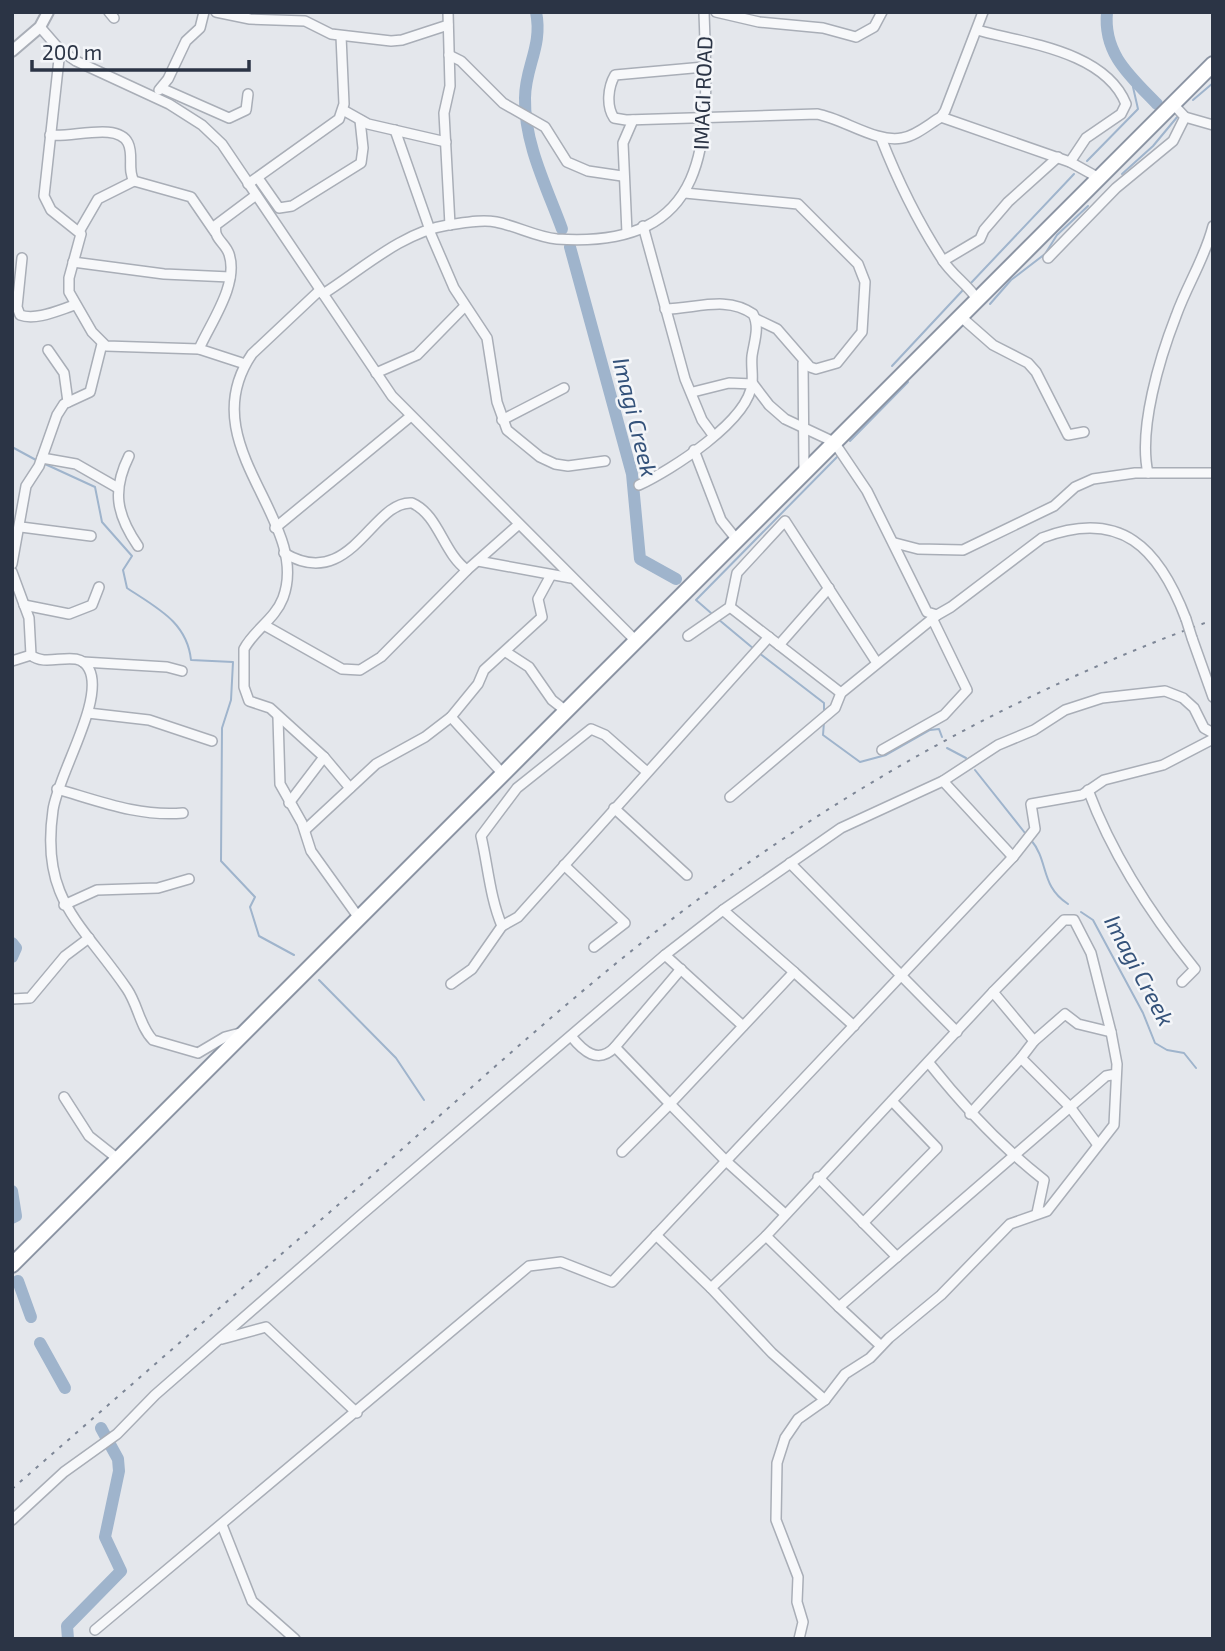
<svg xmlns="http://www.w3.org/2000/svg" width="1225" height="1651" font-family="'Exo 2',sans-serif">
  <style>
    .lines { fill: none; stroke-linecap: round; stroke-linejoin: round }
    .stream { stroke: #9fb4cc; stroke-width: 2 }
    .river { stroke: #9fb4cc; stroke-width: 12 }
    .minor-casing { stroke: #a9aeb7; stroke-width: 12 }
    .tertiary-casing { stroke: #a9aeb7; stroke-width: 14 }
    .trunk-casing { stroke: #8b94a3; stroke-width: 18 }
    .minor { stroke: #f7f8fa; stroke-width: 9 }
    .tertiary { stroke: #f7f8fa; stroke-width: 10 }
    .trunk { stroke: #fff; stroke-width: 14 }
    .rail { stroke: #7d8696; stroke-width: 2; stroke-dasharray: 3.5 7; stroke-linecap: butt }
    .minor-bridge-casing { stroke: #a9aeb7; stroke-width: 12; stroke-linecap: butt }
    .minor-bridge { stroke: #f7f8fa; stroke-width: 9 }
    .labels { text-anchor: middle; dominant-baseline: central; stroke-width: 5; stroke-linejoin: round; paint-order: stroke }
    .street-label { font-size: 21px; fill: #2b3445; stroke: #f4f6f9 }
    .water-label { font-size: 23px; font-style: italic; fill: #34527a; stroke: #f4f6f9 }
  </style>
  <rect width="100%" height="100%" fill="#e4e7ec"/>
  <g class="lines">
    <g class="stream">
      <path d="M1193,100L1213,83"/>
      <path d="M1087,161L1138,109L1133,87L1137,83"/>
      <path d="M1122,174L1153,146L1178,116"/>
      <path d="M970,284L1074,174"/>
      <path d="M990,304L1011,280L1045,254L1057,235L1088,206"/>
      <path d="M892,366L963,290"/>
      <path d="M850,441L908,382"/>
      <path d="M12,447L36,460"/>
      <path d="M45,464L95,487L102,522L132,556L123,570L127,588C157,608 187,622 191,660L233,662L231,700L222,728L221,861L255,897L250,907L259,936L294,955"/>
      <path d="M711,613L696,600L838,456"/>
      <path d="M718,619L754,649"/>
      <path d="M759,653L824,703V713"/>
      <path d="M824,722L823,735L860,762L886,755L930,730L939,729L942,737"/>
      <path d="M947,748L966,758"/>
      <path d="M975,770L1025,833"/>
      <path d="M1031,840C1049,861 1040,886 1068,904"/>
      <path d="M1081,912L1093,920L1143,1013L1155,1043L1167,1050L1184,1053L1196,1068"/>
      <path d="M319,980L396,1058L424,1100"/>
    </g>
    <g class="river">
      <path d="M536,12C543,46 525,67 525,98C524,143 547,188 562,229"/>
      <path d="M1107,12C1103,54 1130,76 1157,104"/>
      <path d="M570,247L632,474L640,559L676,579"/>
      <path d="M12,943L16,948L12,957"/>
      <path d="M12,1191L16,1216L12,1218"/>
      <path d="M18,1281L31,1317"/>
      <path d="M40,1343L65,1388"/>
      <path d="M68,1639L67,1626L121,1571L105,1537L119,1471L118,1459L101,1428"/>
    </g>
    <g class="minor-casing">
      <g id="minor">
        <path d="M109,12L114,18"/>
        <path d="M216,12L250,19L305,21L331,34L391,41L402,40L448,25"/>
        <path d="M448,12L450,86L444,113L450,225"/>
        <path d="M716,12L759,22L823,28L856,37L874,27L882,12"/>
        <path d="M40,27L60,50L76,61L169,104L202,125L222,144L392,396L636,641"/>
        <path d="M977,30C1024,43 1105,51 1126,104L1121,114L1086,138L1070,162"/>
        <path d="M60,50L44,196L51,210L81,234L69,278V292L92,332L106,346L199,349L245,364"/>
        <path d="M449,55L461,61L503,103L545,127L567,162L588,171L622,176"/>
        <path d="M704,67L615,75C608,87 606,106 614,118L626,120L817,114C844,119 876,143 902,138C916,136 929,124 941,117L945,111L983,12"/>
        <path d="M161,88L229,118L246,110L248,94"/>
        <path d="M159,90L168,79L186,41L200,28L204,12"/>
        <path d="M343,110L368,124L446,142"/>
        <path d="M941,117L1070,162L1099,178"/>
        <path d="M1185,117L1213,125"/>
        <path d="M395,130L430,230"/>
        <path d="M50,135C72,138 118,122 128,143C134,155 127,170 134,181L191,197L215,232"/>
        <path d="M881,138C897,179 918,222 942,259C951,274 967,284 977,299"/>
        <path d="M258,178L279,208L292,206L361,163L363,148L360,120"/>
        <path d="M248,184L339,119L344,104L341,36"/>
        <path d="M685,193L798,204L858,264L865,282L862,332L837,363L816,369L810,367L777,329L756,319"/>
        <path d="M643,226L685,379L702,420L713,435"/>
        <path d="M80,230L98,199L134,181"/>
        <path d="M429,230L454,288L487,338L497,402L507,430L540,457L555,464L568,466L605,461"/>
        <path d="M627,233L623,143L633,120"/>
        <path d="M22,258L17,307L20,315C36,321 59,310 75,305"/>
        <path d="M1048,258L1116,188L1173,141L1185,117L1173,104"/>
        <path d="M943,261L980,239L984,230L1008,202L1058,157"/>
        <path d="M73,262L164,274L230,277"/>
        <path d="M320,290L252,354C190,445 312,520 283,598C275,619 254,630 244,649V687L249,701L270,708L324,757L350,788"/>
        <path d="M323,294C361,270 402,232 448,225C463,223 481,219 496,222C517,226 536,237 557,239C719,250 708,131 704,12"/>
        <path d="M960,316L993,345L1028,363L1036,372L1068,435L1084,432"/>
        <path d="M199,349C211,322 239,284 229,254C225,242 213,239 216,225L256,195"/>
        <path d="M48,350L64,373L68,402"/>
        <path d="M803,363L804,472"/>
        <path d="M376,373L417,355L465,306"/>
        <path d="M693,392L729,383L753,384L769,405L785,419L834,442L867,491L927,612L937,615L951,607L1042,538C1121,508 1159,548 1186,619"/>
        <path d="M502,420L564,388"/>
        <path d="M694,450L721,520L737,540"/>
        <path d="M129,456C112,490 116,514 138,546"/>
        <path d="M42,458L76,464L118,488"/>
        <path d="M1148,473C1138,429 1160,357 1176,316C1187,285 1205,258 1213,226"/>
        <path d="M639,485C671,470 749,421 752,383C753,374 751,365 752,356C754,342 760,327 753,314C726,295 695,309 665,309"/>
        <path d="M21,527L91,536"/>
        <path d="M275,528L411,416"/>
        <path d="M895,543L918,549L963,550L1054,506L1075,487L1093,479L1135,473H1213"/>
        <path d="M284,553C351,593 372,500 412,503C439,515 443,553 467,570"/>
        <path d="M478,561L571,578"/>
        <path d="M12,564L26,486L39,466L57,415L64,404L90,392L102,344"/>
        <path d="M12,572L29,618L31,655C47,669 78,647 89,669C105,700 58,774 53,810C40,900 82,923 127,989C138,1005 140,1027 153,1040L198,1053L225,1037L240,1033"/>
        <path d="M24,605L69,614L92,605L99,587"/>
        <path d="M730,607L841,693"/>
        <path d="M264,625L342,669L360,670L381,657L467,570L518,525"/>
        <path d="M688,636L730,607L737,573L785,521L877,663"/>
        <path d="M1192,638L1213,697"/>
        <path d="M779,645L829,588"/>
        <path d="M506,652L529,667L552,700L566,711"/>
        <path d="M12,661L31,655"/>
        <path d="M83,662L167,667L182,671"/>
        <path d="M88,713L149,720L212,741"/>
        <path d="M278,717L280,784L302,823L311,851L359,918"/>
        <path d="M451,717L503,774"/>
        <path d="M882,750L944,715L967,690L932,618"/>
        <path d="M647,772L605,735L591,729L517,788L481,836C488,866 490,898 502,926L518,917L769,637"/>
        <path d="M943,781L1013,857"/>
        <path d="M57,789C99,801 139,817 183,813"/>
        <path d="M1088,790C1112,854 1152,916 1195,969L1182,982"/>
        <path d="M730,797L835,708L841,693L937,615"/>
        <path d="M289,803L324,757"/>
        <path d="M614,808L687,875"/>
        <path d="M305,830L376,764L425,737L451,717L478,684L484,670L542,617L538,599L551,575"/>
        <path d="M790,863L957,1032"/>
        <path d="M564,865L625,923L594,947"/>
        <path d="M64,905L97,890L158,888L189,879"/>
        <path d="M723,910L794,972L670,1104L726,1161L1013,857L1035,829L1031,804L1082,795L1104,780L1163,765L1213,739"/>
        <path d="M665,955L743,1026"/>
        <path d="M794,972L854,1026"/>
        <path d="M451,984L472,969L502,926"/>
        <path d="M993,992L1034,1041L1021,1058"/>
        <path d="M12,999L30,998L65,956L89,938"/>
        <path d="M571,1036C583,1051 598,1065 615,1047"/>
        <path d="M1034,1041L1065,1014L1078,1024L1111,1032"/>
        <path d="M929,1063C964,1107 999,1145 1044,1180L1037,1213"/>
        <path d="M64,1097L89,1136L118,1159"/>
        <path d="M970,1114L1021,1058L1070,1107L1098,1145"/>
        <path d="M622,1152L670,1104L615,1047L681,969"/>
        <path d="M818,1177L897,1257"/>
        <path d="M863,1223L937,1148L892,1101"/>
        <path d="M656,1235L711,1288"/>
        <path d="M766,1236L711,1288L772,1353L825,1400"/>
        <path d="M839,1307L881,1346"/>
        <path d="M222,1339L266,1327L357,1413"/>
        <path d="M12,1520L64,1472L117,1434L155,1395L360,1216L665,955L723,910L841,828L943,781L998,745L1034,730L1065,710L1102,698L1165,691L1183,698L1194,708L1204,728L1213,733"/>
        <path d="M222,1525L252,1601L295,1639"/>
        <path d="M95,1630L529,1266L561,1262L612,1282L726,1161L785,1214"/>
        <path d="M799,1639L803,1622L797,1602L798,1577L776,1520L777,1463L785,1438L798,1419L825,1400L845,1374L870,1358L889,1338L941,1295L1010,1224L1047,1211L1114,1125L1117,1064L1111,1032L1091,953L1074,920H1064L993,992L766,1236L839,1307L1106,1076L1116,1074"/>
      </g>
    </g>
    <g class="tertiary-casing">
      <path id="tertiary" d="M12,51L40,27L48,12"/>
    </g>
    <g class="trunk-casing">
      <path id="trunk" d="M12,1265L1213,64"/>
    </g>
    <use href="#minor" class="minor"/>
    <use href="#tertiary" class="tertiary"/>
    <use href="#trunk" class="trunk"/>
    <path class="rail" d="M12,1489C138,1379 264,1269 391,1159C488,1073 584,985 688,907C847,786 1025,688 1213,620"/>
    <g class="minor-bridge-casing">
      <path id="minor-bridge" d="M1186,619L1192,638"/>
    </g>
    <use href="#minor-bridge" class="minor-bridge"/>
  </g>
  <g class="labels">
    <g class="street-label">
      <text transform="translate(702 93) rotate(-88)">IMAGI ROAD</text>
    </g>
    <g class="water-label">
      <text transform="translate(636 417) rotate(76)">Imagi Creek</text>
      <text transform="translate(1140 970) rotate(62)">Imagi Creek</text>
    </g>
  </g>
  <rect width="1225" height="1651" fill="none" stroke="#2b3445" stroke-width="28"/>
  <path d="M32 60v10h217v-10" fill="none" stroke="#2b3445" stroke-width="3.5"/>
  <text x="42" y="60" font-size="21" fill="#2b3445" stroke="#f4f6f9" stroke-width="5" paint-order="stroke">200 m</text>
</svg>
